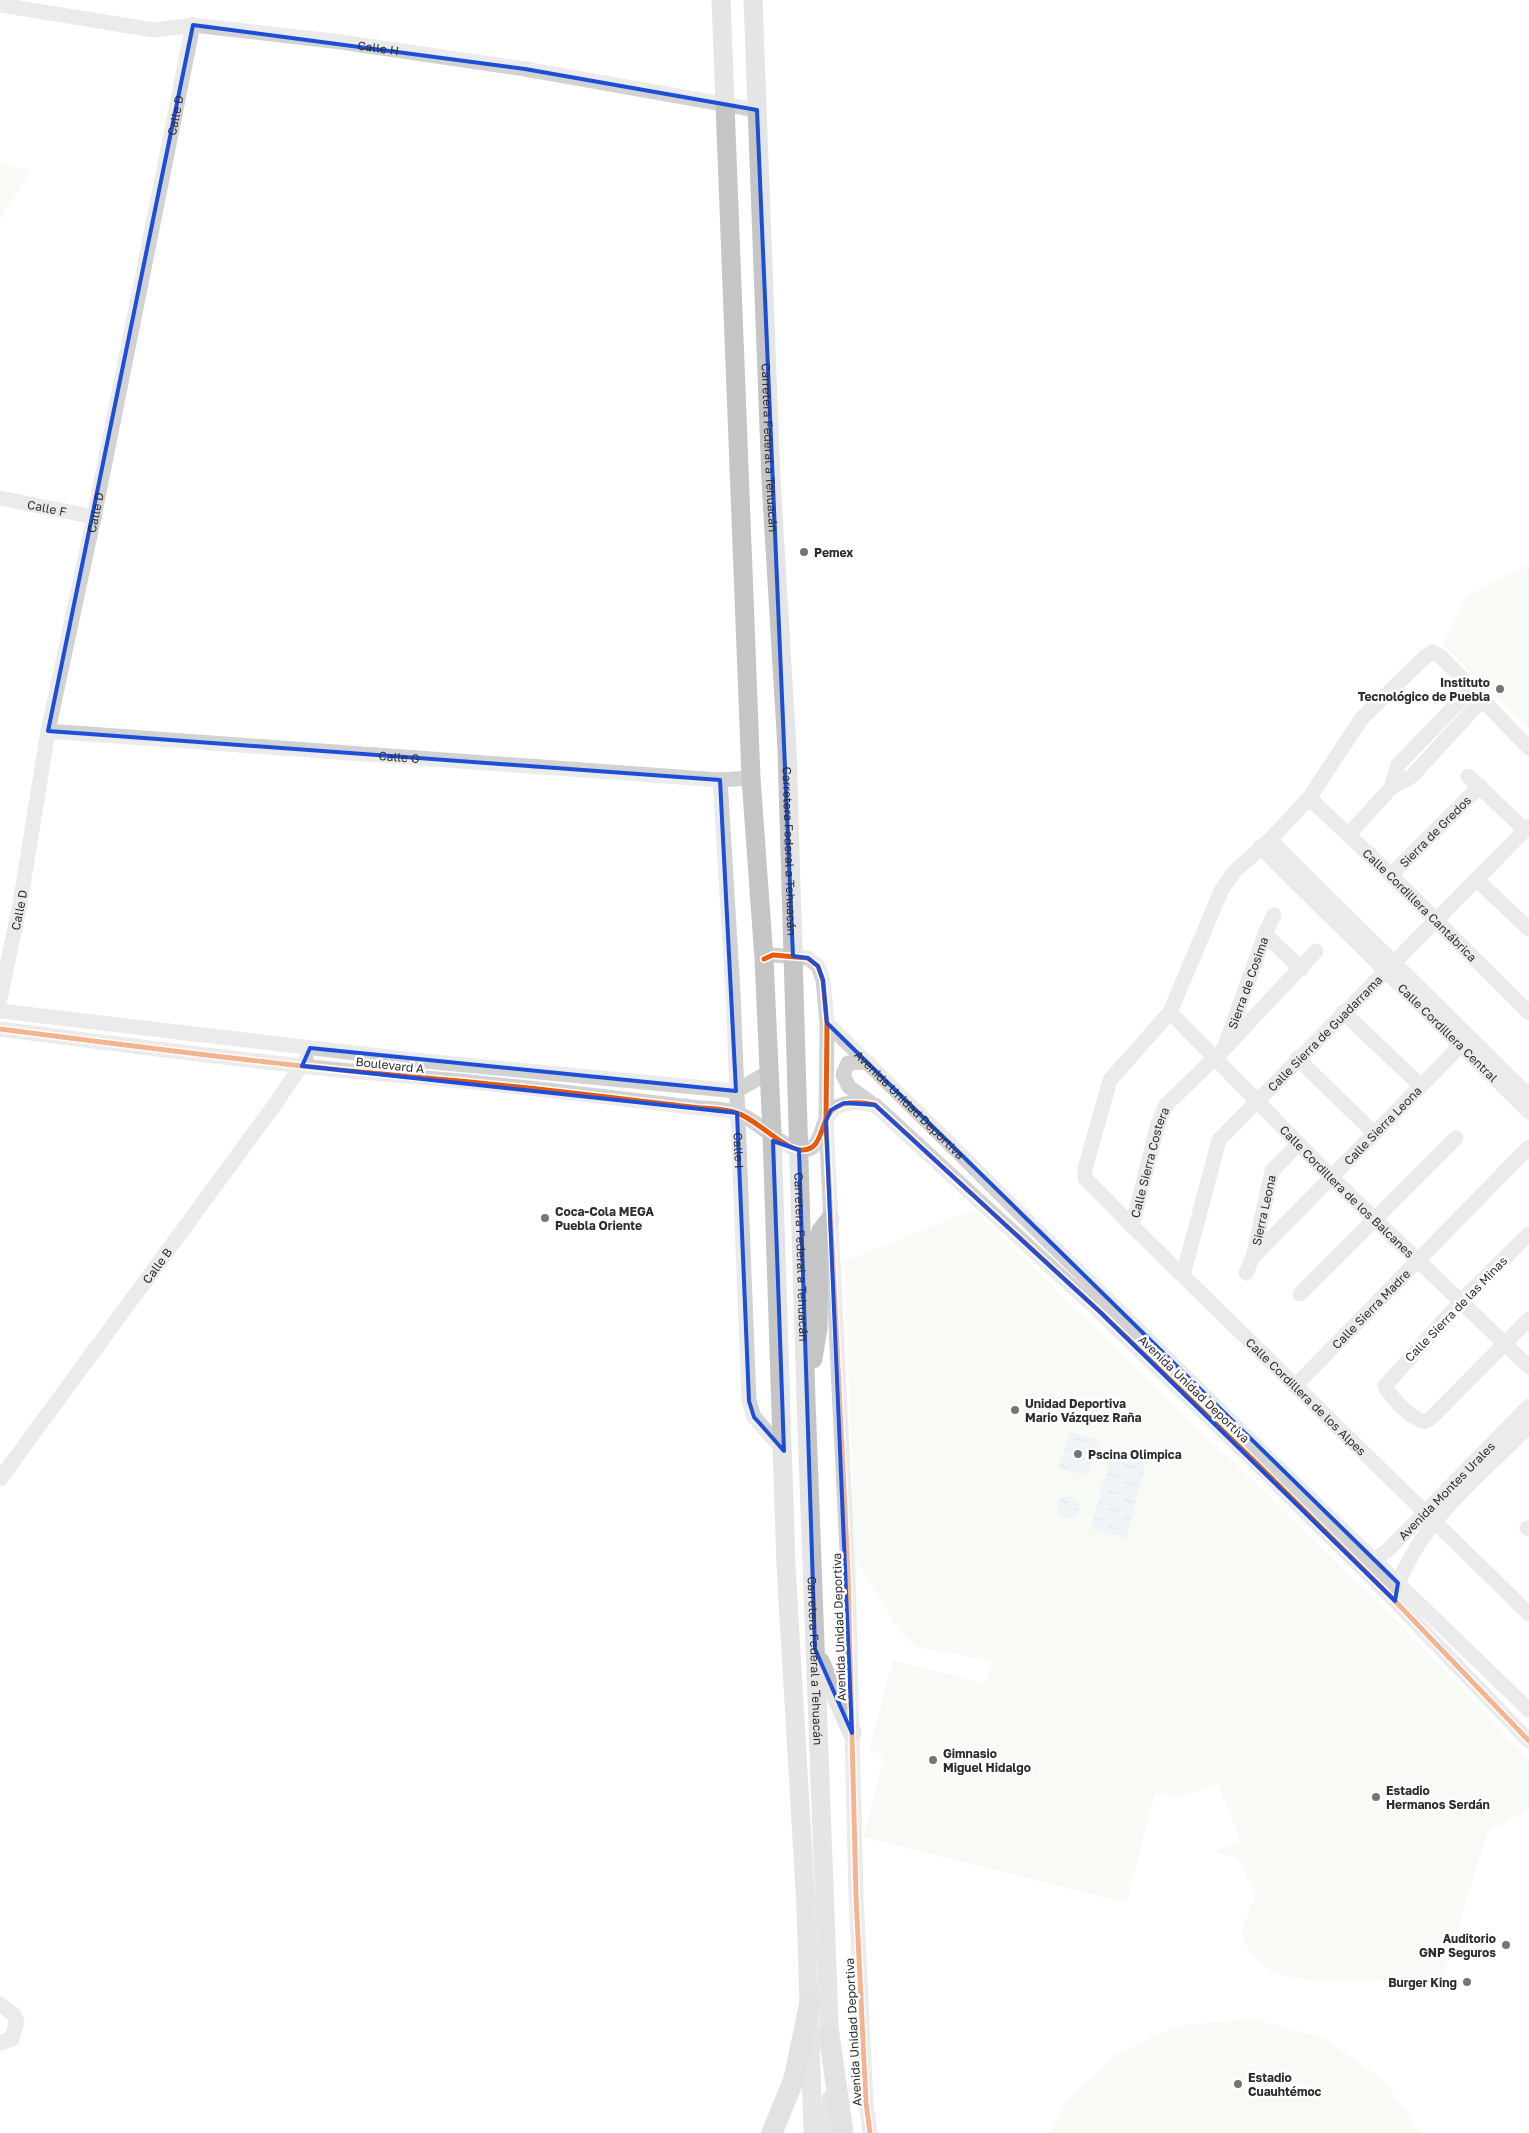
<svg xmlns="http://www.w3.org/2000/svg" width="1529" height="2133" font-family="'Golos Text',sans-serif">
  <style>
    .green { fill: #f0f3ec }
    .water { fill: url(#water-ripples) }
    .lines { fill: none; stroke-linecap: round; stroke-linejoin: round }
    .minor { stroke: #d2d2d2; stroke-width: 15 }
    .major { stroke: #c5c5c5; stroke-width: 19 }
    .highway { stroke: #bfbfbf; stroke-width: 21 }
    .cycleway-casing { stroke: #fff; stroke-width: 8 }
    .cycleway { stroke: #e8590c; stroke-width: 5 }
    .marked { fill: none; stroke: #1d4ed8; stroke-width: 4; stroke-linejoin: round }
    .poi-dot { fill: #767676; stroke: #fff; stroke-width: 2 }
    .labels { text-anchor: middle; dominant-baseline: central; stroke-width: 5; stroke-linejoin: round; paint-order: stroke }
    .street-label { font-size: 12px; fill: #2d2d2d; stroke: #fff }
    .poi-label { font-size: 12px; font-weight: bold; fill: #2d2d2d; stroke: #fff; text-anchor: start }
  </style>
  <defs>
    <pattern id="water-ripples" width="26" height="14" patternUnits="userSpaceOnUse" patternTransform="scale(1.25)"><rect width="26" height="14" fill="#d9e6ef"/><path d="M2 4q2-2 4 0t4 0M15 11q2-2 4 0t4 0" fill="none" stroke="#bbc6cd"/></pattern>
  </defs>
  <rect width="100%" height="100%" fill="#fff"/>
  <g class="green">
    <path d="M0,164L31,171L0,219Z"/>
    <path d="M1529,563V731L1442,643L1465,597Z"/>
    <path d="M974,1210L1397,1621L1529,1759V1809L1487,1833L1441,1983C1432,2003 1394,1981 1378,1980C1331,1978 1258,1993 1241,1933L1255,1896L1238,1858L1214,1851L1241,1841L1218,1784L1179,1798L1155,1793L1126,1903L863,1837L884,1755L869,1751L893,1660L985,1684L991,1661L917,1647L900,1632L855,1559L845,1261Z"/>
    <path d="M1253,2019L1324,2038L1383,2080L1421,2133H1050L1063,2105L1115,2055L1181,2025Z"/>
  </g>
  <g class="water">
    <path d="M1069,1432L1098,1440L1088,1476L1059,1468Z"/>
    <path d="M1112,1451L1147,1460L1126,1538L1091,1529Z"/>
    <circle cx="1068" cy="1507" r="11"/>
  </g>
  <g class="lines">
    <g class="minor">
      <path id="s1" d="M0,5L154,30L193,25L341,42L525,69L757,110"/>
      <path id="s2" d="M0,498L94,517"/>
      <path id="s3" d="M48,731L720,780L751,778"/>
      <path id="s4" d="M1529,748L1441,657L1433,652L1426,656L1362,718L1309,798L1270,840L1235,871L1222,889L1170,1012L1110,1080L1085,1169V1178L1132,1226L1529,1614"/>
      <path d="M1468,776L1525,830"/>
      <path id="s5" d="M720,780L733,992L749,1401L754,1417L784,1451"/>
      <path d="M1391,788L1398,765L1471,689"/>
      <path id="s6" d="M1309,798L1391,875L1529,1013"/>
      <path d="M1348,835L1391,788L1412,776L1482,700"/>
      <path d="M1270,840L1529,1096"/>
      <path id="s7" d="M1260,847L1529,1112"/>
      <path id="s8" d="M1391,875L1480,786"/>
      <path d="M1476,879L1529,929"/>
      <path d="M1265,934L1301,969"/>
      <path d="M764,959L773,955L808,958L818,966L823,980L827,1023L826,1121L848,1572L856,1896L866,2103L870,2133"/>
      <path id="s9" d="M0,999L20,904L48,731L94,517L193,25"/>
      <path d="M0,1011L414,1060L736,1091L769,1072"/>
      <path id="s10" d="M1170,1012L1331,1177L1529,1367"/>
      <path d="M1343,1012L1421,1086"/>
      <path id="s11" d="M827,1023L1261,1451L1529,1710"/>
      <path d="M0,1029C101,1042 201,1055 302,1066C371,1074 440,1078 508,1086C569,1092 630,1100 691,1107C706,1109 724,1108 737,1113C756,1119 784,1149 800,1150C836,1152 805,1090 875,1105L1101,1313L1253,1460L1395,1601L1529,1741"/>
      <path id="s12" d="M1226,1043L1265,934L1274,915"/>
      <path d="M1297,1058L1373,1132"/>
      <path d="M868,1062L848,1063L843,1075L849,1087L870,1102"/>
      <path id="s13" d="M1132,1226L1158,1124L1166,1105L1224,1049L1316,951"/>
      <path d="M1529,1234L1461,1301L1385,1386C1392,1399 1410,1417 1424,1422L1430,1419L1529,1319"/>
      <path id="s14" d="M1253,1257L1272,1171L1298,1144"/>
      <path id="s15" d="M1246,1273L1253,1257L1461,1045"/>
      <path id="s16" d="M1183,1275L1219,1140L1529,826"/>
      <path d="M1300,1294L1456,1138"/>
      <path id="s17" d="M1295,1386L1529,1147"/>
      <path id="s18" d="M0,1479L273,1107L306,1059"/>
      <path d="M1527,1528L1529,1529"/>
      <path id="s19" d="M1366,1563L1386,1552L1529,1406"/>
      <path d="M1396,1590C1419,1522 1480,1476 1529,1426"/>
      <path d="M0,2004L13,2014L17,2021L12,2039L0,2043"/>
    </g>
    <g class="major">
      <path d="M721,0L751,778L764,959L772,1134L786,1566L806,1907L813,2133"/>
      <path id="s20" d="M753,0L771,481L787,749L806,1400L830,2049"/>
      <path d="M813,1359L818,1328L819,1238L821,1231L830,1219"/>
      <path d="M820,1661L852,1733"/>
      <path d="M831,2099V2133"/>
    </g>
    <g class="highway">
      <path d="M829,2034L843,2133"/>
      <path d="M772,2133L794,2079L810,2002"/>
    </g>
    <g class="cycleway-casing">
      <g id="cycleway">
        <path d="M764,959L773,955L808,958L818,966L823,980L827,1023L826,1121L848,1572L856,1896L866,2103L870,2133"/>
        <path d="M0,1029C101,1042 201,1055 302,1066C371,1074 440,1078 508,1086C569,1092 630,1100 691,1107C706,1109 724,1108 737,1113C756,1119 784,1149 800,1150C836,1152 805,1090 875,1105L1101,1313L1253,1460L1395,1601L1529,1741"/>
      </g>
    </g>
    <use href="#cycleway" class="cycleway"/>
  </g>
  <path d="M0 0H1529V2133H0ZM193,25L525,69L757,110L793,956L808,958L818,966L823,980L827,1023L1398,1583L1395,1601L1101,1313L875,1105L844,1103L831,1110L826,1121L852,1733L815,1649L799,1150L773,1141L784,1451L754,1417L749,1401L737,1113L302,1066L310,1048L736,1091L720,780L48,731Z" fill="#fff" fill-opacity=".55" fill-rule="evenodd"/>
  <path class="marked" d="M193,25L525,69L757,110L793,956L808,958L818,966L823,980L827,1023L1398,1583L1395,1601L1101,1313L875,1105L844,1103L831,1110L826,1121L852,1733L815,1649L799,1150L773,1141L784,1451L754,1417L749,1401L737,1113L302,1066L310,1048L736,1091L720,780L48,731Z"/>
  <g class="poi-dot">
    <circle cx="804" cy="552" r="5"/>
    <circle cx="1500" cy="689" r="5"/>
    <circle cx="545" cy="1218" r="5"/>
    <circle cx="1015" cy="1410" r="5"/>
    <circle cx="1078" cy="1454" r="5"/>
    <circle cx="933" cy="1760" r="5"/>
    <circle cx="1376" cy="1797" r="5"/>
    <circle cx="1506" cy="1945" r="5"/>
    <circle cx="1467" cy="1982" r="5"/>
    <circle cx="1238" cy="2084" r="5"/>
  </g>
  <g class="labels">
    <g class="street-label">
      <text stroke="none"><textPath href="#s1" startOffset="382">Calle H</textPath></text>
      <text stroke="none"><textPath href="#s9" startOffset="901">Calle D</textPath></text>
      <text stroke="none"><textPath href="#s20" startOffset="448">Carretera Federal a Tehuacán</textPath></text>
      <text stroke="none"><textPath href="#s2" startOffset="48">Calle F</textPath></text>
      <text stroke="none"><textPath href="#s9" startOffset="496">Calle D</textPath></text>
      <text stroke="none"><textPath href="#s3" startOffset="352">Calle G</textPath></text>
      <text stroke="none"><textPath href="#s8" startOffset="62">Sierra de Gredos</textPath></text>
      <text stroke="none"><textPath href="#s20" startOffset="852">Carretera Federal a Tehuacán</textPath></text>
      <text stroke="none"><textPath href="#s6" startOffset="154">Calle Cordillera Cantábrica</textPath></text>
      <text stroke="none"><textPath href="#s9" startOffset="91">Calle D</textPath></text>
      <text stroke="none"><textPath href="#s12" startOffset="64">Sierra de Cosima</textPath></text>
      <text stroke="none"><textPath href="#s16" startOffset="290">Calle Sierra de Guadarrama</textPath></text>
      <text stroke="none"><textPath href="#s7" startOffset="264">Calle Cordillera Central</textPath></text>
      <text transform="translate(390 1065) rotate(6)">Boulevard A</text>
      <text stroke="none"><textPath href="#s11" startOffset="116">Avenida Unidad Deportiva</textPath></text>
      <text stroke="none"><textPath href="#s15" startOffset="202">Calle Sierra Leona</textPath></text>
      <text stroke="none"><textPath href="#s5" startOffset="371">Calle I</textPath></text>
      <text stroke="none"><textPath href="#s13" startOffset="66">Calle Sierra Costera</textPath></text>
      <text stroke="none"><textPath href="#s10" startOffset="252">Calle Cordillera de los Balcanes</textPath></text>
      <text stroke="none"><textPath href="#s14" startOffset="48">Sierra Leona</textPath></text>
      <text stroke="none"><textPath href="#s20" startOffset="1258">Carretera Federal a Tehuacán</textPath></text>
      <text stroke="none"><textPath href="#s18" startOffset="265">Calle B</textPath></text>
      <text stroke="none"><textPath href="#s17" startOffset="108">Calle Sierra Madre</textPath></text>
      <text transform="translate(1456 1309) rotate(-46)">Calle Sierra de las Minas</text>
      <text transform="translate(1194 1389) rotate(44)">Avenida Unidad Deportiva</text>
      <text stroke="none"><textPath href="#s4" startOffset="1092">Calle Cordillera de los Alpes</textPath></text>
      <text stroke="none"><textPath href="#s19" startOffset="109">Avenida Montes Urales</textPath></text>
      <text transform="translate(839 1627) rotate(-92)">Avenida Unidad Deportiva</text>
      <text stroke="none"><textPath href="#s20" startOffset="1662">Carretera Federal a Tehuacán</textPath></text>
      <text transform="translate(853 2032) rotate(-93)">Avenida Unidad Deportiva</text>
    </g>
    <g class="poi-label">
      <text x="814" y="552">Pemex</text>
      <text x="1490" y="682" text-anchor="end">Instituto<tspan x="1490" dy="14">Tecnológico de Puebla</tspan></text>
      <text x="555" y="1211">Coca-Cola MEGA<tspan x="555" dy="14">Puebla Oriente</tspan></text>
      <text x="1025" y="1403">Unidad Deportiva<tspan x="1025" dy="14">Mario Vázquez Raña</tspan></text>
      <text x="1088" y="1454">Pscina Olimpica</text>
      <text x="943" y="1753">Gimnasio<tspan x="943" dy="14">Miguel Hidalgo</tspan></text>
      <text x="1386" y="1790">Estadio<tspan x="1386" dy="14">Hermanos Serdán</tspan></text>
      <text x="1496" y="1938" text-anchor="end">Auditorio<tspan x="1496" dy="14">GNP Seguros</tspan></text>
      <text x="1457" y="1982" text-anchor="end">Burger King</text>
      <text x="1248" y="2077">Estadio<tspan x="1248" dy="14">Cuauhtémoc</tspan></text>
    </g>
  </g>
</svg>
